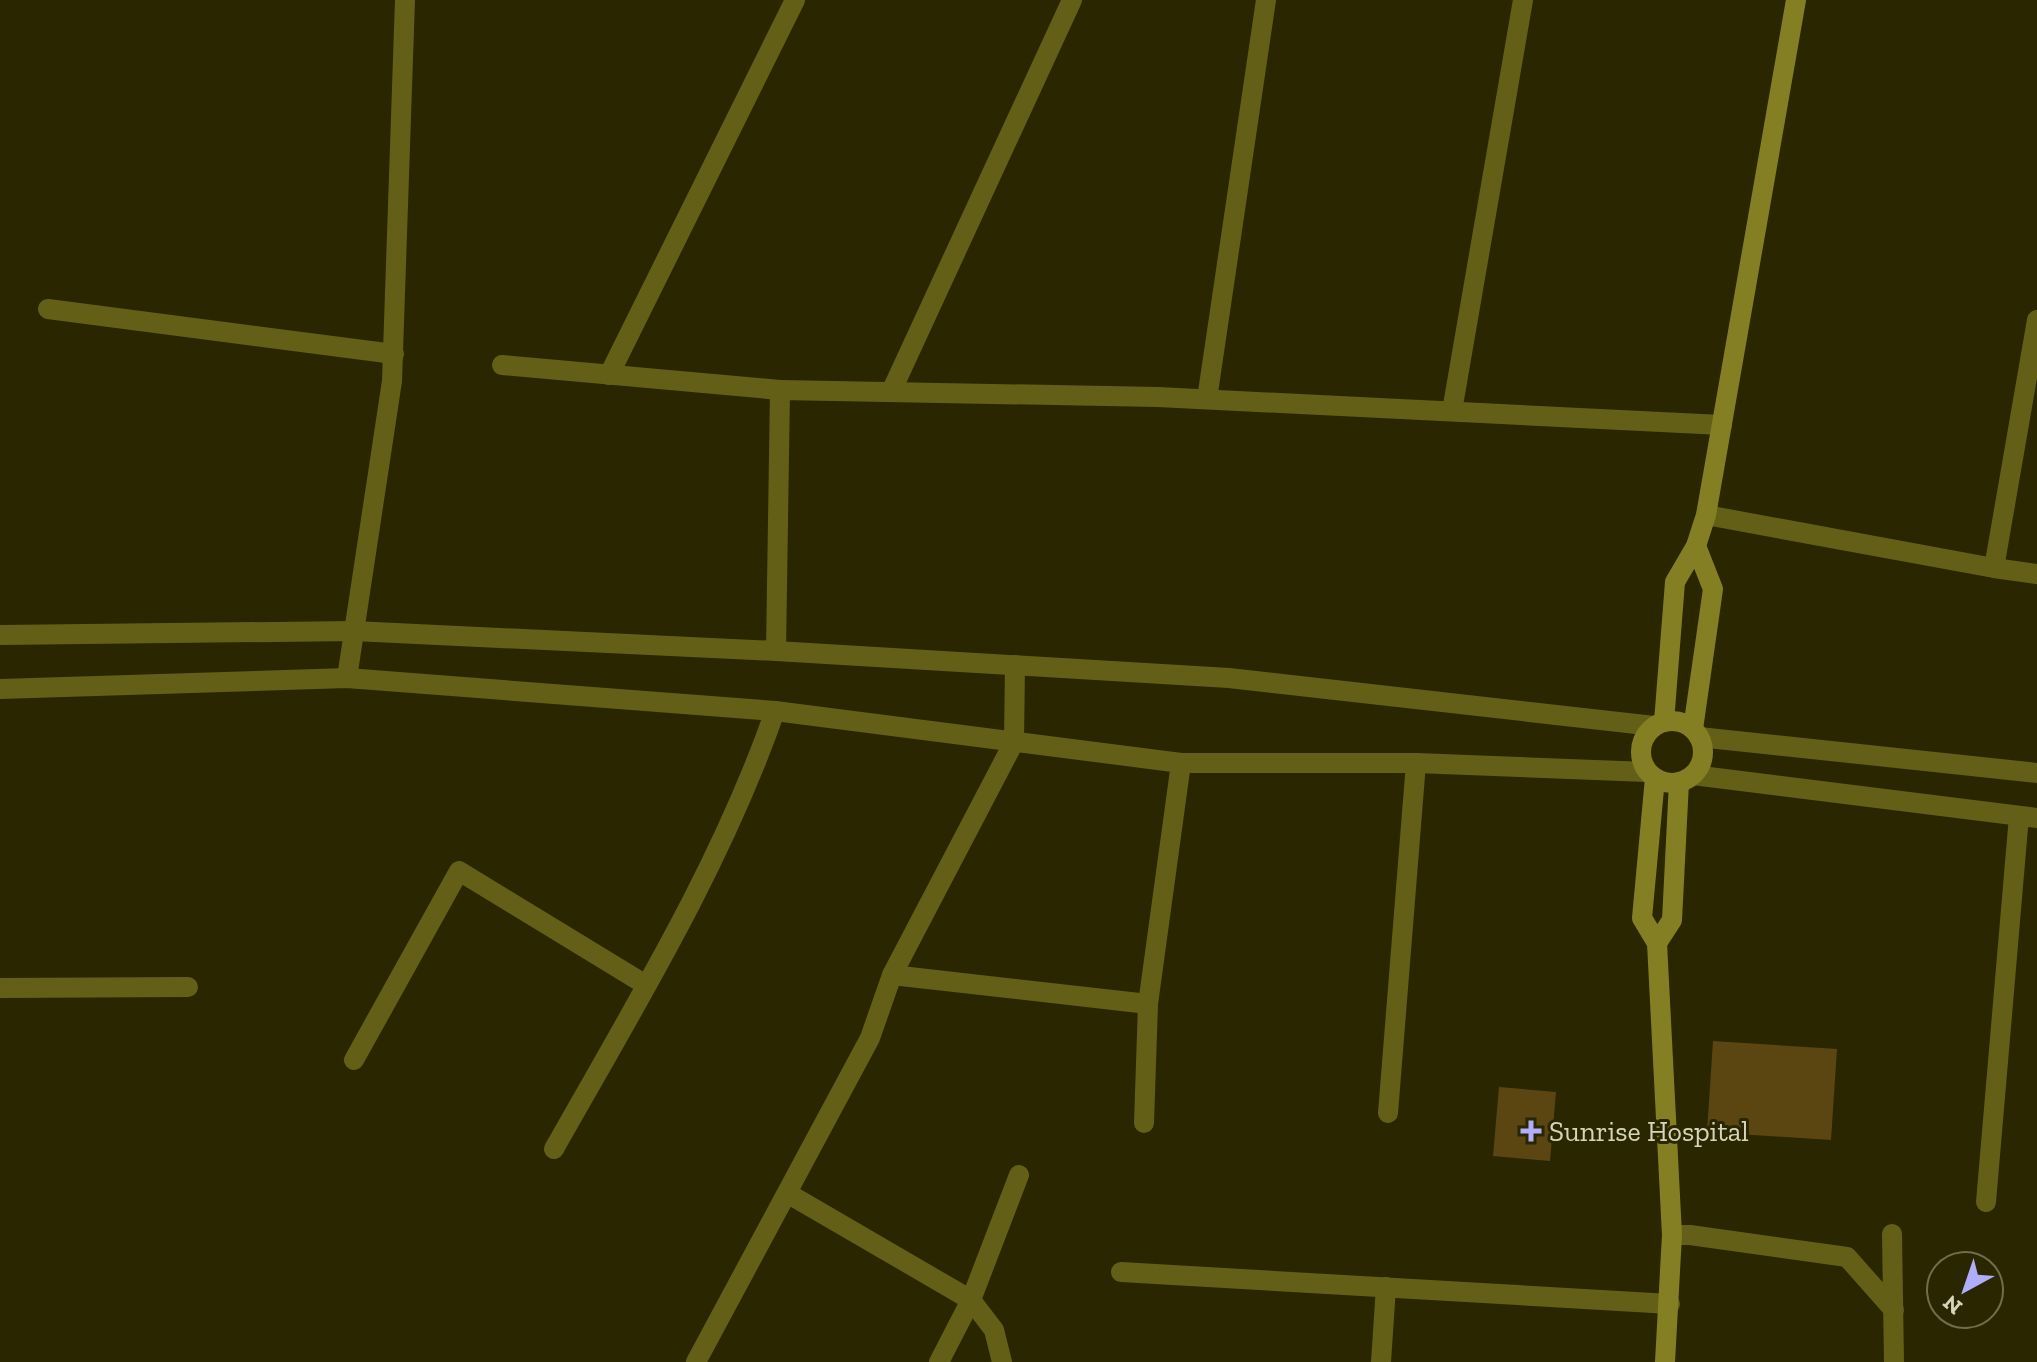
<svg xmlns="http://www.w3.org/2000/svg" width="2037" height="1362" font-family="'Zilla Slab',serif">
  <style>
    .building { fill: #5b4612 }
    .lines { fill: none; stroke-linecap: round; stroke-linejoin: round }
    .minor { stroke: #645f17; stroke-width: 20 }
    .tertiary { stroke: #645f17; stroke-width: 20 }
    .secondary { stroke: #857f24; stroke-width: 20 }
    .poi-dot { fill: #b0aefa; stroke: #2a2700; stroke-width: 3 }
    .labels { text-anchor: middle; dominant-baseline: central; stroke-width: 6; stroke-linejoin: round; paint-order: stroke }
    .poi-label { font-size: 28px; fill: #d6d5ba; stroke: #2a2700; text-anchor: start }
  </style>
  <rect width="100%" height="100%" fill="#2a2700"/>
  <g class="building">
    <path d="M1713,1041L1837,1049L1831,1140L1707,1132Z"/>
    <path d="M1499,1087L1556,1092L1550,1161L1493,1156Z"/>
  </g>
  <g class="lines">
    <g class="minor">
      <path d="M48,309L394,354"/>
      <path d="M502,365L780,390"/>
      <path d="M609,375L795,0"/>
      <path d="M891,392L1072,0"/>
      <path d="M1207,399L1266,0"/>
      <path d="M1452,411L1523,0"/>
      <path d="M1706,515L1994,568L2037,574"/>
      <path d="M1994,568L2037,320"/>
      <path d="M776,651L780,390L1158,397L1722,425"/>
      <path d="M347,678L392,381L405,0"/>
      <path d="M892,975L1148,1004L1181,763"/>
      <path d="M0,988L188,987"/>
      <path d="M354,1060L459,871L646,985"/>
      <path d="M1388,1113L1416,763"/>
      <path d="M1144,1123L1148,1004"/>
      <path d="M554,1149C634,1007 721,866 775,711"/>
      <path d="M787,1193L971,1300L994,1330L1002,1362"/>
      <path d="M1986,1202L2019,816"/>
      <path d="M1892,1234L1894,1362"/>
      <path d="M1672,1235H1690L1847,1257L1894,1310"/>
      <path d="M1121,1272L1670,1304"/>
      <path d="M696,1362L870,1038L892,975L1014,742L1015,665"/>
      <path d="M939,1362L971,1300L1019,1175"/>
      <path d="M1381,1362L1386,1287"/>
    </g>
    <g class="tertiary">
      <path d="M0,635L354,631L776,651L1229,678L1654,726"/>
      <path d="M0,689L347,678L775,711L1181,763H1416L1647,772"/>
      <path d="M1699,737L2037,773"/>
      <path d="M1693,775L2037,818"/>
    </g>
    <g class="secondary">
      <circle cx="1672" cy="752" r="31"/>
      <path d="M1664,722L1675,582L1696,546L1706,515L1796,0"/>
      <path d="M1693,729L1713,589L1696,546"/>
      <path d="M1655,778L1642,918L1657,943L1672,1235L1665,1362"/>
      <path d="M1657,943L1672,920L1679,782"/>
    </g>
  </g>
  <path class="poi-dot" d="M1527 1119h8v8h8v8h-8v8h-8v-8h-8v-8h8z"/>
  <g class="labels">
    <g class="poi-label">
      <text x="1549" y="1131">Sunrise Hospital</text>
    </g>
  </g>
  <g transform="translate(1965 1290) rotate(220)"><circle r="38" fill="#2a2700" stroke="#6f6d4a" stroke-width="2"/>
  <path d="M0-6L14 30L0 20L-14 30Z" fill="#b0aefa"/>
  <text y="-12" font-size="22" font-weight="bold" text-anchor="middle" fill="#d6d5ba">N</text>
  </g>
</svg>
